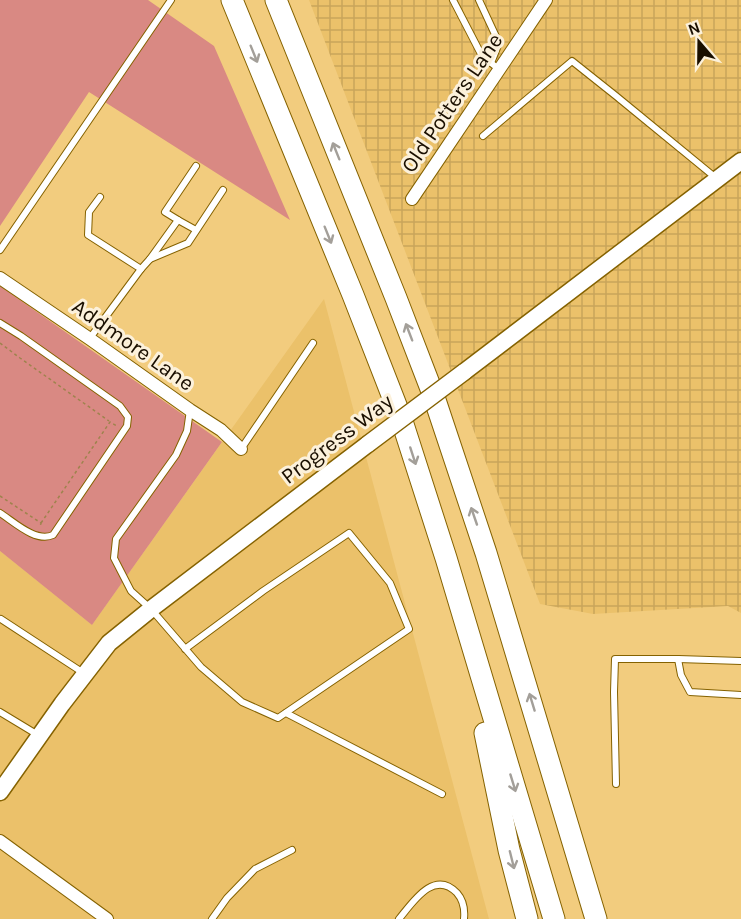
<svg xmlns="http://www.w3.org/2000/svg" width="741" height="919" font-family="Karla,sans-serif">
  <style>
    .built { fill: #ebc16a }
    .industrial { fill: url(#industrial-grid) }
    .grass { fill: #d98983 }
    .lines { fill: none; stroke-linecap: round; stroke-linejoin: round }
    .lane-casing { stroke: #856201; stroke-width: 8 }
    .street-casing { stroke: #856201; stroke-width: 14 }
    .secondary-casing { stroke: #856201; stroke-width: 19 }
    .highway-casing { stroke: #856201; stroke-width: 23 }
    .path { stroke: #9e834d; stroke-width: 1.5; stroke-dasharray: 3 3; stroke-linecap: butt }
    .lane { stroke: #fff; stroke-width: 6 }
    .street { stroke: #fff; stroke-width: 12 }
    .secondary { stroke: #fff; stroke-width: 16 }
    .highway { stroke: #fff; stroke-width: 21 }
    .secondary-bridge-casing { stroke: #856201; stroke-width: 19; stroke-linecap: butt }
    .secondary-bridge { stroke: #fff; stroke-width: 16 }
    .oneway { stroke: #a39f99 }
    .labels { text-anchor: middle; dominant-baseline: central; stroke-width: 6; stroke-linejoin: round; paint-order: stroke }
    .street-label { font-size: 22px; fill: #1a0f00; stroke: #fcf1db }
  </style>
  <defs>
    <pattern id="industrial-grid" width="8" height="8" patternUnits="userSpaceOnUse" patternTransform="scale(1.5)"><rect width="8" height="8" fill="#ebc16a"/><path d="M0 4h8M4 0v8" fill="none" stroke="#c9a55a"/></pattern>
  </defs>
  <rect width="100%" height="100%" fill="#f2cc7e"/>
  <path class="built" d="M324,299L489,919H0V551L92,625Z"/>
  <path class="industrial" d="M309,0H741V613L728,606L593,614L540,604Z"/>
  <g class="grass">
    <path d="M0,0H148L214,46L290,220L89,92L0,226Z"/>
    <path d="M0,286L222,442L92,625L0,551Z"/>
  </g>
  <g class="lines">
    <g class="lane-casing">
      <g id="lane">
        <path d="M453,0L482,56L500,70"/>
        <path d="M479,0L499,43L491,63"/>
        <path d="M483,136L572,61L616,96L716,178"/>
        <path d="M178,220L196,230"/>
        <path d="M0,250L171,0"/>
        <path d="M150,259L178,220L165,212L196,166"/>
        <path d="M141,269L150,259L188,243L223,190"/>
        <path d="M0,323L21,336L120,406L128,417L127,426L53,535C36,543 14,522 0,513"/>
        <path d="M90,338L141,269L88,235L89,212L100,197"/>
        <path d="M241,449L313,343"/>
        <path d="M1,619L85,674"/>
        <path d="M185,649L263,591L349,533L390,583L409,629L278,718L242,702L201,667L151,609L131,591L114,558L116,539L176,455L187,431L190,410"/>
        <path d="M678,659L681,675L690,692L741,695"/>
        <path d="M0,712L38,735"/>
        <path d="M286,713L442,794"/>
        <path d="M616,784L614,692L615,659H678L741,661"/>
        <path d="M212,919L227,898L255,869L292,850"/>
        <path d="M399,919C413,902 434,869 457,893C464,901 465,909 464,919"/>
      </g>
    </g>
    <g class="street-casing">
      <g id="street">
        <path d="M412,199L546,0"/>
        <path d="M0,278L90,339L190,410L221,430L241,449"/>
        <path d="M0,841L107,919"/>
      </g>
    </g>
    <g class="secondary-casing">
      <g id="secondary">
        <path d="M464,372L741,161"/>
        <path d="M0,792L62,704L109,643L151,609L368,444"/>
      </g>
    </g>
    <g class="highway-casing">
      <g id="highway">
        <path d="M232,0L353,295L401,418L446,558L554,919"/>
        <path d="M276,0L396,298L433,394L486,553L596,919"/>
        <path d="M485,733L509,850L527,919"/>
      </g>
    </g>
    <g class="path">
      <path d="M0,343L20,358L109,421"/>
      <path d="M0,496L41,523L40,527"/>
      <path d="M41,523L110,422L117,426"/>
    </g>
    <use href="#lane" class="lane"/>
    <use href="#street" class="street"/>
    <use href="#secondary" class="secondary"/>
    <use href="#highway" class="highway"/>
    <g class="secondary-bridge-casing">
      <path id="secondary-bridge" d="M368,444L464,372"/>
    </g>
    <use href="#secondary-bridge" class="secondary-bridge"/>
  </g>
  <defs><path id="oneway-shaft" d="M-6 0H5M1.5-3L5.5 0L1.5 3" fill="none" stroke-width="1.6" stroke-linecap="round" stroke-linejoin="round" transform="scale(1.5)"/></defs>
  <g class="oneway">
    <use href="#oneway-shaft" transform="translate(254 54) rotate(68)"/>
    <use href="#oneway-shaft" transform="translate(336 151) rotate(-112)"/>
    <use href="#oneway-shaft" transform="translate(328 235) rotate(68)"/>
    <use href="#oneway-shaft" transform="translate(409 332) rotate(-111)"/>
    <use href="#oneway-shaft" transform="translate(413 456) rotate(72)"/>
    <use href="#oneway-shaft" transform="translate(474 516) rotate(-109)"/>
    <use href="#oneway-shaft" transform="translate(532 702) rotate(-107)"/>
    <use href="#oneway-shaft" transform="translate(513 783) rotate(73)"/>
    <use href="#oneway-shaft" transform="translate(512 860) rotate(76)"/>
  </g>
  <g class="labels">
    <g class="street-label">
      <text transform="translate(452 103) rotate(-56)">Old Potters Lane</text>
      <text transform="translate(133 345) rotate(35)">Addmore Lane</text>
      <text transform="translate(337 439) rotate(-37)">Progress Way</text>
    </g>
  </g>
  <g transform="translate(699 42) rotate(340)" stroke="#fcf1db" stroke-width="4.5" paint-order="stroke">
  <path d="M0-4.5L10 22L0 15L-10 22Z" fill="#1a0f00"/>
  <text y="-9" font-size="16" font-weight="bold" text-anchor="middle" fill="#1a0f00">N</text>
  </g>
</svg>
